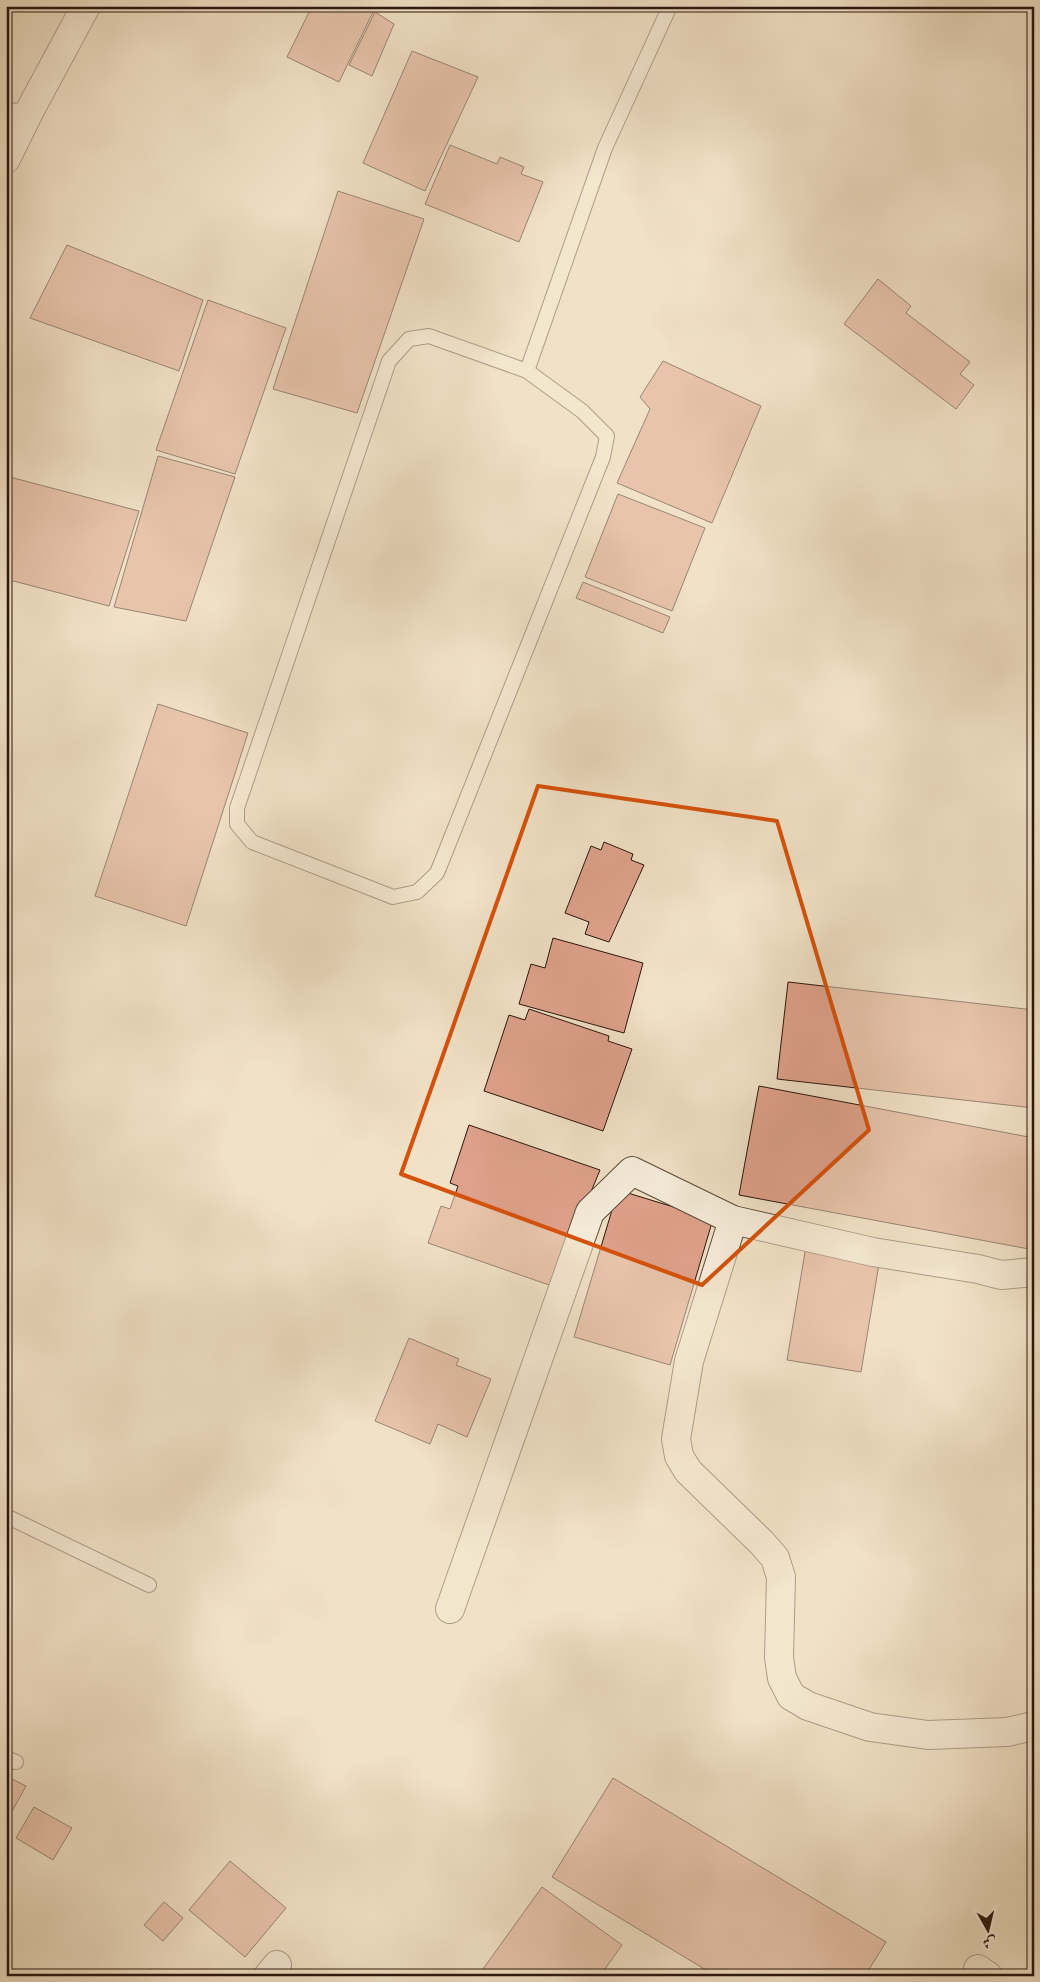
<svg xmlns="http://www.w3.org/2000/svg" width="1040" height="1982" font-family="Alegreya,Amiri,serif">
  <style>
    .building { fill: #dea18b; stroke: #2a160c }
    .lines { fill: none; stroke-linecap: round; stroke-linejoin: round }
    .lane-casing { stroke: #5c493a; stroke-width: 16 }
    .street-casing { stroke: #5c493a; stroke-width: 30 }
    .lane { stroke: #f6ecda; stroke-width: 14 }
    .street { stroke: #f6ecda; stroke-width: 28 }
    .marked { fill: none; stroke: #d5520c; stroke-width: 4; stroke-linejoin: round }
  </style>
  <rect width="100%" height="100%" fill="#f1e1c6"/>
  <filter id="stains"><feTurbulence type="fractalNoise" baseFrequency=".004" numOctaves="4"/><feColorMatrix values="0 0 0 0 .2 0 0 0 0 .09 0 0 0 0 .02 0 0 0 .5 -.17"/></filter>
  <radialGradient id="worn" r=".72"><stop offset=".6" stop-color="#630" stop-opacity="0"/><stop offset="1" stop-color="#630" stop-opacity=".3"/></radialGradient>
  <g class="building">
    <path d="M312,6H371L375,8L339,82L287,57Z"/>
    <path d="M375,12L394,24L372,76L349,65Z"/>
    <path d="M412,51L478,77L425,191L363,163Z"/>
    <path d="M450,145L497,164L500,157L524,167L521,174L543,182L519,242L425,204Z"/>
    <path d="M338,191L424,219L357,413L273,389Z"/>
    <path d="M67,245L203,300L179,371L30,318Z"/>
    <path d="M878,279L911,306L906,313L970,362L960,374L974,385L956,409L844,324Z"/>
    <path d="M208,300L286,328L235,474L156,450Z"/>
    <path d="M663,361L761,406L712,523L617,483L650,409L640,397Z"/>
    <path d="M158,456L235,477L186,621L114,607Z"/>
    <path d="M6,476L139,511L109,606L6,579Z"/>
    <path d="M618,494L705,528L672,611L585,577Z"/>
    <path d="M583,582L670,617L663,633L576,598Z"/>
    <path d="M158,704L248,733L186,926L95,896Z"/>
    <path d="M604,842L633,854L631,860L644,865L609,942L585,934L589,922L565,913L591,846L601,850Z"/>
    <path d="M553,938L643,963L624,1033L519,1004L531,964L545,968Z"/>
    <path d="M788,982L1034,1010V1108L777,1079Z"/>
    <path d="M529,1009L609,1036L608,1041L632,1049L603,1131L484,1091L509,1015L525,1020Z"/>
    <path d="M759,1086L1034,1138V1225L1029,1249L739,1195Z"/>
    <path d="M469,1125L600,1170L552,1286L428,1243L441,1206L450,1209L458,1186L450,1183Z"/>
    <path d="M618,1190L713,1219L670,1365L574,1337Z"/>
    <path d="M806,1246L880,1258L861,1372L787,1360Z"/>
    <path d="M409,1338L459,1359L456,1365L491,1379L467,1437L438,1424L430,1444L375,1421Z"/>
    <path d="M6,1776L26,1786L6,1822Z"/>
    <path d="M613,1778L886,1942L865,1976H716L552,1877Z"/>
    <path d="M34,1807L72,1828L53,1860L16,1838Z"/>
    <path d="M230,1861L286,1908L245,1957L189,1910Z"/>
    <path d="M542,1887L622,1945L600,1976H478Z"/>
    <path d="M164,1902L183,1918L163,1941L144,1925Z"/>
    <path d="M150,1969L159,1976H145Z"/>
  </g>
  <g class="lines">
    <g class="lane-casing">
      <g id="lane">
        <path d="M6,111L30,110"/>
        <path d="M429,336L527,371L582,411L607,436L603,457L437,873L417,892L393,897L252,842L237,824V808L389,361L409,339Z"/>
        <path d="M527,371L605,148L670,6"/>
        <path d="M6,1516L149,1585"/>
        <path d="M6,1758L16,1762"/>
      </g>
    </g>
    <g class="street-casing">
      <g id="street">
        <path d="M6,159L30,110L86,6"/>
        <path d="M733,1220L689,1361L676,1439L679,1456L688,1471L762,1543L775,1558L781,1577L779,1658L782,1678L791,1696L808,1706L870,1727L928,1735L1007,1732L1034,1726"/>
        <path d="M450,1609L590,1212L632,1171L733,1220L873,1252L978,1269L1001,1275L1034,1272"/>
        <path d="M978,1969L988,1976"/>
        <path d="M268,1976L277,1965"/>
      </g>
    </g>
    <use href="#lane" class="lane"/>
    <use href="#street" class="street"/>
  </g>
  <path d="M0 0H1040V1982H0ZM538,786L777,821L869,1130L702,1285L401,1174Z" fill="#f1e1c6" fill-opacity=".55" fill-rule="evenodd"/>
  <path class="marked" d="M538,786L777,821L869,1130L702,1285L401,1174Z"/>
  <rect width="1040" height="1982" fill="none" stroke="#f1e1c6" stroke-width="25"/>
  <rect x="8" y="8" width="1025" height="1967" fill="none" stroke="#2a160c" stroke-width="2.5"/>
  <rect x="12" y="12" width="1015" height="1957" fill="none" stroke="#2a160c"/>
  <g transform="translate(988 1930) rotate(172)" stroke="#f6ecda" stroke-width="4" paint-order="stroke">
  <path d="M0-4L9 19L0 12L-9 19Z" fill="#2a160c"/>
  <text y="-8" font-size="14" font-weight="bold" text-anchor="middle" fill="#2a160c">ش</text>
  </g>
  <rect width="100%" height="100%" filter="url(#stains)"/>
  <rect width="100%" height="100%" fill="url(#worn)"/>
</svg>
